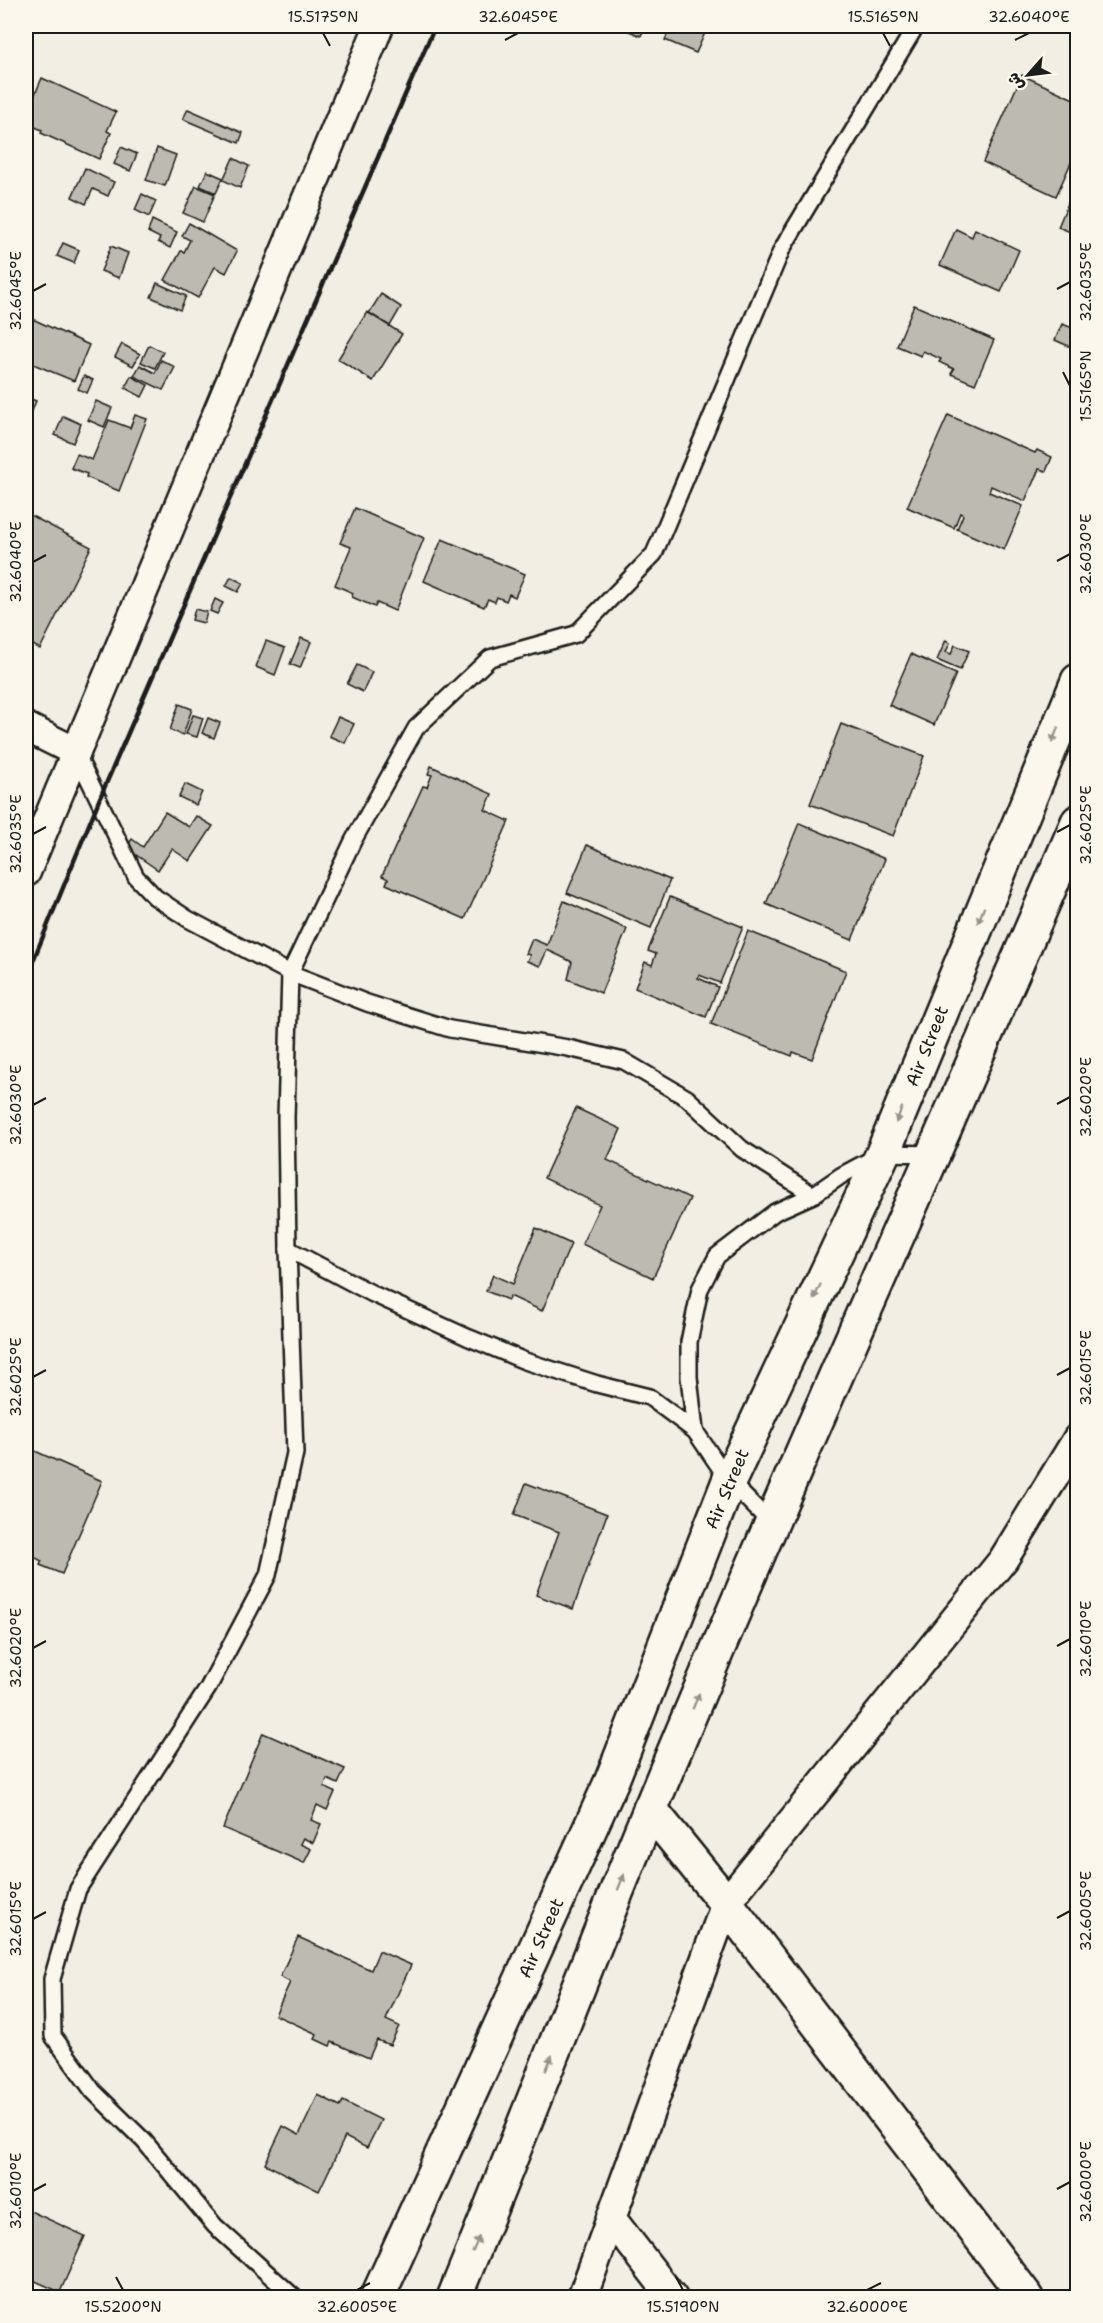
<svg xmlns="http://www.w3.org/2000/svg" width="1103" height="2323" font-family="'Shantell Sans','Playpen Sans Arabic',sans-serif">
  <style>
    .building { fill: #bdbab1; stroke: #1c1c1c; stroke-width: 1.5 }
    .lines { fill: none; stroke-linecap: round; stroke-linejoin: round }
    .lane-casing { stroke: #1c1c1c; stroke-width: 20 }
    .street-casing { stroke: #1c1c1c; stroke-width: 33 }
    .secondary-casing { stroke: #1c1c1c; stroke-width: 38 }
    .primary-casing { stroke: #1c1c1c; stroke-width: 38 }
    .lane { stroke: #fbf7ec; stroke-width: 15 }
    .street { stroke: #fbf7ec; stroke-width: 28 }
    .secondary { stroke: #fbf7ec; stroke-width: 33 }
    .primary { stroke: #fbf7ec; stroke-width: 33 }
    .rail { stroke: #1c1c1c; stroke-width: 4.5 }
    .oneway { fill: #97948e }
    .ticks { fill: none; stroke: #1c1c1c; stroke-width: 2 }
    .labels { text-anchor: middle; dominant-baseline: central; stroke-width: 6; stroke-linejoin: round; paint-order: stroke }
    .street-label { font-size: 18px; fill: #1c1c1c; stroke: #fbf7ec }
    .neatline { fill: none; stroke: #1c1c1c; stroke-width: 2 }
    .ticks-label { font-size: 15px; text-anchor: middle; fill: #1c1c1c }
  </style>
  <rect width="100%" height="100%" fill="#f2eee4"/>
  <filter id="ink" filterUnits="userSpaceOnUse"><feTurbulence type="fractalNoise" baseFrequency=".0167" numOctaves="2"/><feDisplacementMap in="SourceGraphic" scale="12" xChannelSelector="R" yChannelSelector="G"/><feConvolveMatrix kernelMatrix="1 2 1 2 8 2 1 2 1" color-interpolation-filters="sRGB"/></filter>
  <g filter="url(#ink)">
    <g class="building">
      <path d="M161,26H192L188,35Z"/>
      <path d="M617,26H645L641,36Z"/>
      <path d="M671,26H708L696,53L665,40Z"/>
      <path d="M1022,75L1078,101V147L1056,196L983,162Z"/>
      <path d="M42,78L116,112L107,131L111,133L99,159L41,133L42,130L26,123V115Z"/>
      <path d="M188,109L243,133L239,143L183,119Z"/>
      <path d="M121,147L137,154L130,171L114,164Z"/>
      <path d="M157,148L176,155L165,186L146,180Z"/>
      <path d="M233,158L249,166L240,188L223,180Z"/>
      <path d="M85,168L114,182L108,196L93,189L86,204L72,197Z"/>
      <path d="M207,171L223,178L216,193L200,186Z"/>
      <path d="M1078,179V235L1058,227Z"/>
      <path d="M196,186L215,194L203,222L183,213Z"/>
      <path d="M142,194L156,201L149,217L135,210Z"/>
      <path d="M152,220L177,232L170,248L158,242L160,238L148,232Z"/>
      <path d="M189,223L237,251L226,273L215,267L198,298L165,280L181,251L184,252L190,240L182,236Z"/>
      <path d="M956,229L972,237L975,229L1019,250L1001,292L940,265Z"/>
      <path d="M63,243L79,250L74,263L57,256Z"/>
      <path d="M111,246L128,253L119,278L101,271Z"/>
      <path d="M157,283L186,296L180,310L151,297Z"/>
      <path d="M381,294L401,307L390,326L369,313Z"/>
      <path d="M914,305L994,340L975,384L951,374L954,369L939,362L941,359L923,351L921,356L897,346Z"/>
      <path d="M367,312L402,334L373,381L338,359Z"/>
      <path d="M26,316L89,345L74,381L26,361Z"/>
      <path d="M1062,324L1078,330V339L1073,348L1055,340Z"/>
      <path d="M122,344L140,354L133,366L115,357Z"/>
      <path d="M149,345L163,352L155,368L141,362Z"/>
      <path d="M161,360L175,367L163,390L134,376L140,365L155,373Z"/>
      <path d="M84,376L93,380L87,393L78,389Z"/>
      <path d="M131,376L148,385L142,397L125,388Z"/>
      <path d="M26,397L36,401L26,426Z"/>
      <path d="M96,401L112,408L104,427L88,420Z"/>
      <path d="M135,415L147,419L119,491L86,477L87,474L71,468L77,454L92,460L109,420L130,428Z"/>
      <path d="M948,415L1035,453L1037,450L1052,457L1046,471L1039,469L1025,501L991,486L989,492L1023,506L1004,550L957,529L963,515L960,513L954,528L907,507Z"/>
      <path d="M63,416L81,424L73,443L55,435Z"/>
      <path d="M355,508L424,538L395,611L377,603L375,607L352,597L353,593L335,585L351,547L340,543Z"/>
      <path d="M26,513L91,547L40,649L26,641Z"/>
      <path d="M442,539L525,574L515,597L509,594L506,601L497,597L495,602L488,599L484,607L424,581Z"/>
      <path d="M231,577L243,583L238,592L226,586Z"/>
      <path d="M215,599L223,603L217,614L210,611Z"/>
      <path d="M195,609L207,612L204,623L192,620Z"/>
      <path d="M301,638L311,642L300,668L290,664Z"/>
      <path d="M946,640L950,643L946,652L951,654L955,645L969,651L960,670L937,660Z"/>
      <path d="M266,641L285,648L275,675L256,667Z"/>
      <path d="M911,654L956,674L934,725L889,705Z"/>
      <path d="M357,665L372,672L363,692L347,684Z"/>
      <path d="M179,704L192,709L183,735L170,730Z"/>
      <path d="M193,715L203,718L197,737L186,734Z"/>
      <path d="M338,717L354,724L345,743L329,736Z"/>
      <path d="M208,718L220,723L214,738L202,733Z"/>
      <path d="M841,724L924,756L893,836L810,804Z"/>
      <path d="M431,766L492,794L485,810L509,821L465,919L386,884L388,879L382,876L423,786L427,787L432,775L428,774Z"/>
      <path d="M185,784L202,792L196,805L179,797Z"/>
      <path d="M165,812L189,827L196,816L213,826L190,861L172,849L158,870L126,848L132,839L143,847Z"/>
      <path d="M799,823L885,859L852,940L766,904Z"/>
      <path d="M587,845L670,880L651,928L567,893Z"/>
      <path d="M670,897L743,927L720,983L699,975L698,978L718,987L706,1017L635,988L645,962L652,965L656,954L648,951Z"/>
      <path d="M564,901L627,929L601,993L568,979L572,962L560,956L547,950L540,966L527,961L530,955L526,954L532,939L547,945Z"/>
      <path d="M748,931L846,971L812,1059L793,1052L792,1056L711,1024Z"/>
      <path d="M576,1108L621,1129L607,1160L690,1198L653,1278L582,1244L600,1205L544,1178Z"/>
      <path d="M536,1228L571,1244L542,1311L510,1296L508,1300L486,1291L493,1275L513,1284Z"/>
      <path d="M26,1447L102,1481L62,1574L40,1565L42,1561L26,1553Z"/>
      <path d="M526,1483L607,1514L573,1609L536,1595L559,1532L514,1515Z"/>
      <path d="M263,1733L345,1769L338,1784L327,1779L324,1787L335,1792L327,1810L317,1805L311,1820L321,1824L313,1843L303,1838L300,1844L311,1849L304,1863L223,1828Z"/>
      <path d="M298,1937L371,1970L379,1951L411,1965L386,2020L399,2026L390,2045L377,2040L369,2058L332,2042L330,2046L315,2039L317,2034L275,2015L290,1982L280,1977Z"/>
      <path d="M318,2095L340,2106L343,2101L381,2120L367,2148L345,2137L319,2191L265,2164L283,2126L299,2135Z"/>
      <path d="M26,2209L85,2236L60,2292L26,2277Z"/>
    </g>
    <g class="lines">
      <g class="lane-casing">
        <g id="lane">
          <path d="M76,753L136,877L155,897L188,919L290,973L367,1003L450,1029L568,1048L624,1061L687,1098L742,1149L813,1195"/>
          <path d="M288,1249L373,1294L467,1337L525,1361L597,1384L649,1397L695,1431L729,1481L771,1523"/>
          <path d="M695,1431L689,1377V1342L700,1289L717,1256L775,1212L813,1195L842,1175L883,1153L935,1154"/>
          <path d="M295,2298L215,2226L144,2141L93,2091L53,2036L52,1979L78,1889L208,1688L268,1575L295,1453L288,1249L286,1118L290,973L353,841L416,728L490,658L576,634L654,554L782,249L916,26"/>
        </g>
      </g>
      <g class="street-casing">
        <g id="street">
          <path d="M26,727L76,752"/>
          <path d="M26,872L379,26"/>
          <path d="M611,2218L673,2298"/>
          <path d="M582,2298L726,1903L1003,1560L1078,1438"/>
        </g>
      </g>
      <g class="secondary-casing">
        <path id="secondary" d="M650,1809L726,1903L1027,2298"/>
      </g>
      <g class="primary-casing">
        <g id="primary">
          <path d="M377,2298L612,1780L729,1481L883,1153L1078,681"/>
          <path d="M454,2298C522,2134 584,1968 652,1805C789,1475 937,1150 1078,822"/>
        </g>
      </g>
      <use href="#lane" class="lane"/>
      <use href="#street" class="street"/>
      <use href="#secondary" class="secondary"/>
      <use href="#primary" class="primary"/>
      <path class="rail" d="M26,978L99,800L435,26"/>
    </g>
    <defs><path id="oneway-solid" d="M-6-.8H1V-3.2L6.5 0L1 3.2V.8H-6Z" transform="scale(1.5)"/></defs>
    <g class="oneway">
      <use href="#oneway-solid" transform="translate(1055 735) rotate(112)"/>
      <use href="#oneway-solid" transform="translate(981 915) rotate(112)"/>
      <use href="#oneway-solid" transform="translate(899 1115) rotate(112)"/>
      <use href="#oneway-solid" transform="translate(817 1292) rotate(115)"/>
      <use href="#oneway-solid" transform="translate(696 1701) rotate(-67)"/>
      <use href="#oneway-solid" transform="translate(621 1882) rotate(-68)"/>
      <use href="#oneway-solid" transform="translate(549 2063) rotate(-68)"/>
      <use href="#oneway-solid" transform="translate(476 2244) rotate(-67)"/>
    </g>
  </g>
  <path class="ticks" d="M323,33L330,46M883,33L890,46M505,40L518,33M1015,40L1029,33M1057,289L1070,282M33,291L46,284M1063,372L1070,386M1057,561L1070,554M33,562L46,555M1057,832L1070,825M33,834L46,827M1057,1104L1070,1097M33,1105L46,1098M1057,1375L1070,1368M33,1377L46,1370M1057,1646L1070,1639M33,1648L46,1641M1057,1918L1070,1911M33,1919L46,1912M1057,2189L1070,2182M33,2191L46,2184M116,2277L123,2290M676,2277L683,2290M357,2290L370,2283M867,2290L881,2283"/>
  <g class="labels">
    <g class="street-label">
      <text transform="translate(927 1046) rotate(-68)">Air Street</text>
      <text transform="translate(727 1489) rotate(-67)">Air Street</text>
      <text transform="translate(541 1938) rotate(-66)">Air Street</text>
    </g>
  </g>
  <rect width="1103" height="2323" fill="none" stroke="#fbf7ec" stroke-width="66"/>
  <g transform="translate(1028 75) rotate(242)" stroke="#fbf7ec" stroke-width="4.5" paint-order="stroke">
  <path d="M0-4.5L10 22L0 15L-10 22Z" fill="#1c1c1c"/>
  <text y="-9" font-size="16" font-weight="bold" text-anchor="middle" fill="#1c1c1c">ش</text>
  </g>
  <rect x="33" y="33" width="1037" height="2257" class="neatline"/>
  <g class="ticks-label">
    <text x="323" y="22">15.5175°N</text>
    <text x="518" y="22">32.6045°E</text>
    <text x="883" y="22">15.5165°N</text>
    <text x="1029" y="22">32.6040°E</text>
    <text transform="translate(1086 282) rotate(-90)" y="5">32.6035°E</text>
    <text transform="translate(16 291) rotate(-90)" y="5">32.6045°E</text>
    <text transform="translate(1086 386) rotate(-90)" y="5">15.5165°N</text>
    <text transform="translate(1086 554) rotate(-90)" y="5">32.6030°E</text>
    <text transform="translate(16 562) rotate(-90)" y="5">32.6040°E</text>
    <text transform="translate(1086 825) rotate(-90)" y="5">32.6025°E</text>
    <text transform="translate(16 834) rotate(-90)" y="5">32.6035°E</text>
    <text transform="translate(1086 1097) rotate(-90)" y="5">32.6020°E</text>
    <text transform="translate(16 1105) rotate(-90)" y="5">32.6030°E</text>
    <text transform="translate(1086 1368) rotate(-90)" y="5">32.6015°E</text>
    <text transform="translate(16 1377) rotate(-90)" y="5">32.6025°E</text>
    <text transform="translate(1086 1639) rotate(-90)" y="5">32.6010°E</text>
    <text transform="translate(16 1648) rotate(-90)" y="5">32.6020°E</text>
    <text transform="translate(1086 1911) rotate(-90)" y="5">32.6005°E</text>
    <text transform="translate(16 1919) rotate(-90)" y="5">32.6015°E</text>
    <text transform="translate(1086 2182) rotate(-90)" y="5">32.6000°E</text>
    <text transform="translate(16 2191) rotate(-90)" y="5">32.6010°E</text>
    <text x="123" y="2312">15.5200°N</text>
    <text x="357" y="2312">32.6005°E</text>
    <text x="683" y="2312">15.5190°N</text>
    <text x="867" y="2312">32.6000°E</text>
  </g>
</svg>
